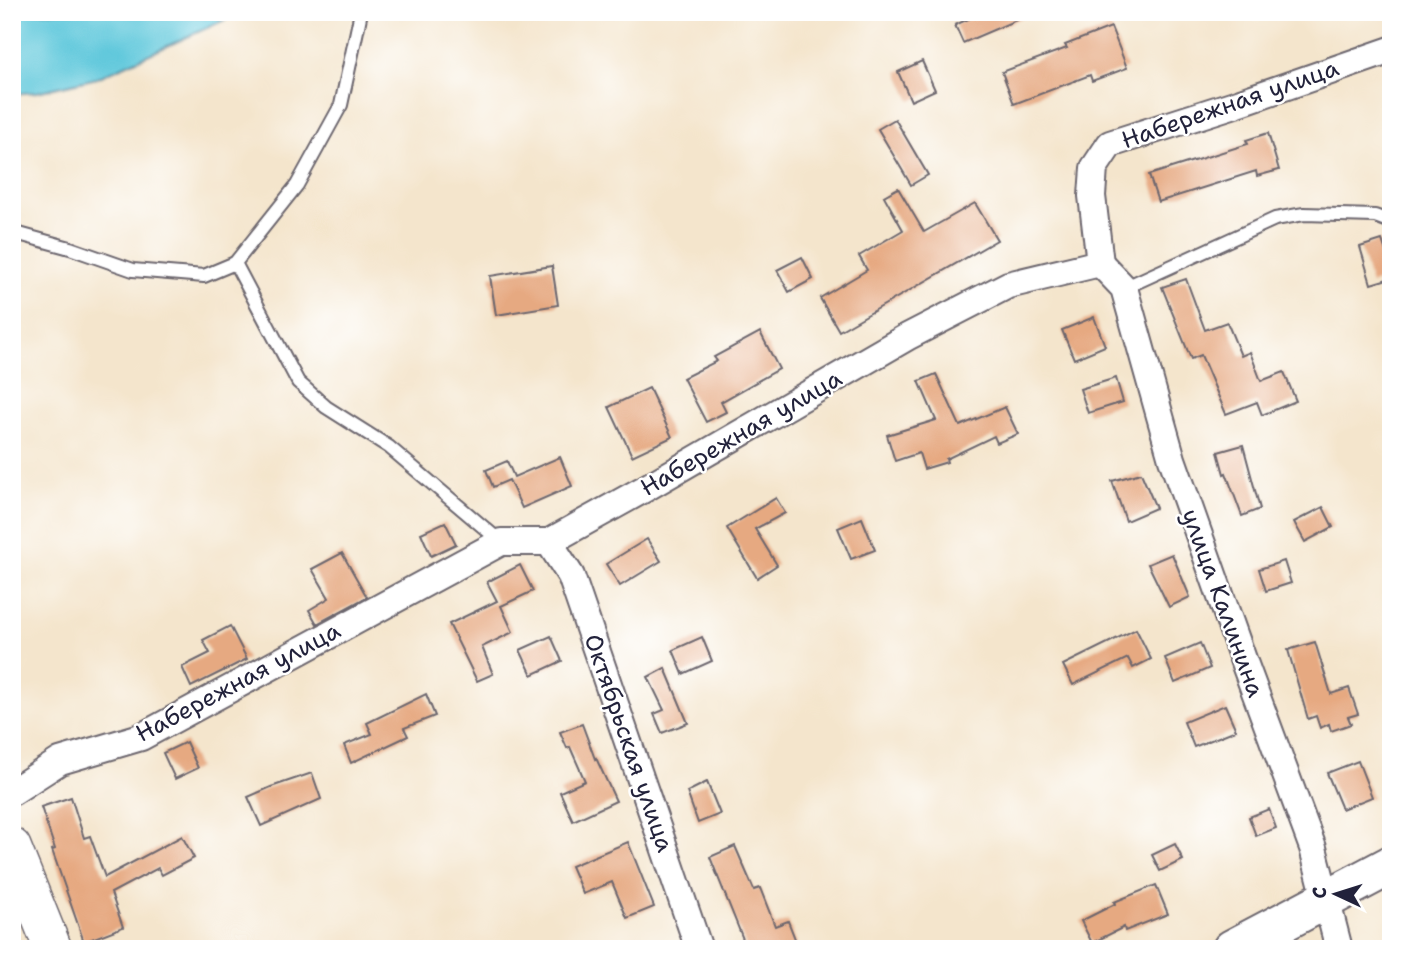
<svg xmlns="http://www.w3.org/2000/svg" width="1403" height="961" font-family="'Shantell Sans',sans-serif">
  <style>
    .water { fill: #5fc8db; stroke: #40758b; stroke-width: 2 }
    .building { fill: #e6a981 }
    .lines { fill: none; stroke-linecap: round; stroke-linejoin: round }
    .lane-casing { stroke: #6c666e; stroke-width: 16 }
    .street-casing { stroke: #6c666e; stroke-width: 30 }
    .secondary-casing { stroke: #6c666e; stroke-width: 40 }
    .primary-casing { stroke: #6c666e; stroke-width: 42 }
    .lane { stroke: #fff; stroke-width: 12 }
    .street { stroke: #fff; stroke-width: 26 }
    .secondary { stroke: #fff; stroke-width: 37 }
    .primary { stroke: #fff; stroke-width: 38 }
    .labels { text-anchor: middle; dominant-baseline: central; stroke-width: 5; stroke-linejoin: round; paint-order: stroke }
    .street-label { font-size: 24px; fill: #22223b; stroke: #fff }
  </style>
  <rect width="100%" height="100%" fill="#fff"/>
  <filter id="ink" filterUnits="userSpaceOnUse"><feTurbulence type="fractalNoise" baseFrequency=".0143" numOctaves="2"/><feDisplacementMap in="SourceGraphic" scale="14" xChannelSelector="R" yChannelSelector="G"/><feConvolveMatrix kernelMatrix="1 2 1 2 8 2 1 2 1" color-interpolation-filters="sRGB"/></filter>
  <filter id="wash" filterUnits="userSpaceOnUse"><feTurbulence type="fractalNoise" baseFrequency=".00686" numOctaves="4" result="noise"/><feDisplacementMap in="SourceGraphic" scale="28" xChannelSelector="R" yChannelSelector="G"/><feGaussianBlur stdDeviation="1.57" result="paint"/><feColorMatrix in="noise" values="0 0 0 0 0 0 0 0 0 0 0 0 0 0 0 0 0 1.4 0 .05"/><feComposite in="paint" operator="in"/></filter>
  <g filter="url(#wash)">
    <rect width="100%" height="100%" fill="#f4e5cc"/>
    <path class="water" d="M12,12H242L97,78L37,92L12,94Z"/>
    <g id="blocks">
      <g class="building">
        <path d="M984,12H1035L963,43L955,25Z"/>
        <path d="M1111,27L1127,68L1092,81L1090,75L1014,104L1002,72L1067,48L1065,45Z"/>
        <path d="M922,61L935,90L911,101L898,72Z"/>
        <path d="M895,119L928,175L911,185L878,129Z"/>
        <path d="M1268,133L1279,170L1257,176L1256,171L1158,202L1149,175L1248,144L1246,140Z"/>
        <path d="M898,188L924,232L975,203L997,240L839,331L820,298L867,270L859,256L903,230L884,196Z"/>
        <path d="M1382,240L1391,266V278L1371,284L1360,247Z"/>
        <path d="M802,257L813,279L789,292L777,270Z"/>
        <path d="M552,266L558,305L496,315L490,276Z"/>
        <path d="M1186,279L1205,330L1227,322L1241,356L1250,352L1261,381L1284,372L1296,401L1262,415L1257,402L1226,414L1201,355L1191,359L1162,287Z"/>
        <path d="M1094,317L1105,346L1074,359L1062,330Z"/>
        <path d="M760,332L779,369L721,402L726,412L706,422L683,378L717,361L714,357Z"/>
        <path d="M936,374L960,426L1005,407L1018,434L997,443L994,436L946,459L947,462L924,469L919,453L895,461L887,435L936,420L919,381Z"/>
        <path d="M1116,378L1123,402L1088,413L1080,389Z"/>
        <path d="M649,388L672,437L632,456L609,407Z"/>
        <path d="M1243,445L1260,509L1242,516L1226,473L1224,474L1218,452Z"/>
        <path d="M560,457L572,486L522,508L509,480L493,487L486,470L507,461L514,477Z"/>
        <path d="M1141,473L1156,508L1126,521L1112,481Z"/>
        <path d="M776,498L785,513L755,529L777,565L757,578L727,528Z"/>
        <path d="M1323,507L1333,527L1305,542L1294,522Z"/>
        <path d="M862,518L875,550L851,559L838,528Z"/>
        <path d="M445,522L456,544L431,556L421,533Z"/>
        <path d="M647,539L661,561L620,586L606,564Z"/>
        <path d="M342,553L367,597L317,624L309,610L329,598L312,569Z"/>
        <path d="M1172,554L1190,597L1169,607L1148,564Z"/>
        <path d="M1284,561L1291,583L1266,591L1259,569Z"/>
        <path d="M520,565L533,591L501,606L513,632L482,647L493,674L477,681L449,624L497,601L487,582Z"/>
        <path d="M230,626L247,659L191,687L182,667L210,653L203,640Z"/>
        <path d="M1136,629L1151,659L1133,668L1128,658L1073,685L1063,665Z"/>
        <path d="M551,636L562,661L532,675L520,650Z"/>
        <path d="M702,637L712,661L683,674L673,650Z"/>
        <path d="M1315,642L1331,694L1349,688L1358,714L1348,717L1351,724L1331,731L1329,724L1320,728L1316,716L1308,719L1288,650Z"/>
        <path d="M1200,643L1210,668L1175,683L1165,658Z"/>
        <path d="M665,668L688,723L662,733L654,714L664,710L648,677Z"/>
        <path d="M426,694L435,716L404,728L408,736L351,763L344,745L372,734L367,723Z"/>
        <path d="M1225,705L1236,730L1194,747L1184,722Z"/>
        <path d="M582,724L595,759L596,758L616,801L573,821L560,792L585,781L570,747L567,748L560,732Z"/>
        <path d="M186,742L198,768L175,779L163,753Z"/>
        <path d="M1358,761L1372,797L1342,809L1327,773Z"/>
        <path d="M312,773L321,799L261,826L248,797L271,787Z"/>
        <path d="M707,782L720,814L698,823L687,792Z"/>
        <path d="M71,797L84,838L90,836L105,877L182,836L194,858L162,875L158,868L111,893L123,927L84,942L52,850L55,849L41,807Z"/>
        <path d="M1269,809L1276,828L1256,836L1249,817Z"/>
        <path d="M628,842L654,907L627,918L612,882L583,894L571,866Z"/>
        <path d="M1175,844L1183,860L1160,871L1152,855Z"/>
        <path d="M735,846L754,890L760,888L775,926L788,921L797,944L785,949H747L710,857Z"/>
        <path d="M1156,885L1168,914L1125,931L1124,927L1092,943L1081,921L1115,904L1114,902Z"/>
      </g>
    </g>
  </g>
  <g filter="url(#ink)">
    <use href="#blocks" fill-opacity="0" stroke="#6c666e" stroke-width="2"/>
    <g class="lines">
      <g class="lane-casing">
        <g id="lane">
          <path d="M361,12L341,105L297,185L235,263L298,382L326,407L389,447L501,542"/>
          <path d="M12,232L70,248L133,270L204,276L235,263"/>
          <path d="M1124,288L1275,219L1304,214L1375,216L1391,222"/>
        </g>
      </g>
      <g class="street-casing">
        <g id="street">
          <path d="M1100,263L1124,288L1172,459L1244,662L1313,848L1339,949"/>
          <path d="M549,542L571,576L699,949"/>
          <path d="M12,792L60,761L141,737L501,542H549L646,488L907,337L1008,285L1100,263L1092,196L1094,168L1110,144L1235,104L1391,50"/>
        </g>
      </g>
      <g class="secondary-casing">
        <path id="secondary" d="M12,847L53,949"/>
      </g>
      <g class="primary-casing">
        <path id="primary" d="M1232,949L1391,865"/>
      </g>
      <use href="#lane" class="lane"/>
      <use href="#street" class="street"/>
      <use href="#secondary" class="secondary"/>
      <use href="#primary" class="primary"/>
    </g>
  </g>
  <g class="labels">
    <g class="street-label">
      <text transform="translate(1230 104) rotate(-19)">Набережная улица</text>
      <text transform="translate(741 433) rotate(-30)">Набережная улица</text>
      <text transform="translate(1223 603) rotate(70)">улица Калинина</text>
      <text transform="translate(238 682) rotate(-28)">Набережная улица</text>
      <text transform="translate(629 743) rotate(71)">Октябрьская улица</text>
    </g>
  </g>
  <rect width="1403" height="961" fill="none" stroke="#fff" stroke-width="42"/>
  <g transform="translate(1336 894) rotate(274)" stroke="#ffffff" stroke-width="5" paint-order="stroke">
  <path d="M0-5L12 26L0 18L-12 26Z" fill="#22223b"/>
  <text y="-10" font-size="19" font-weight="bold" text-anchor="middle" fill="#22223b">С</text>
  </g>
</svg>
